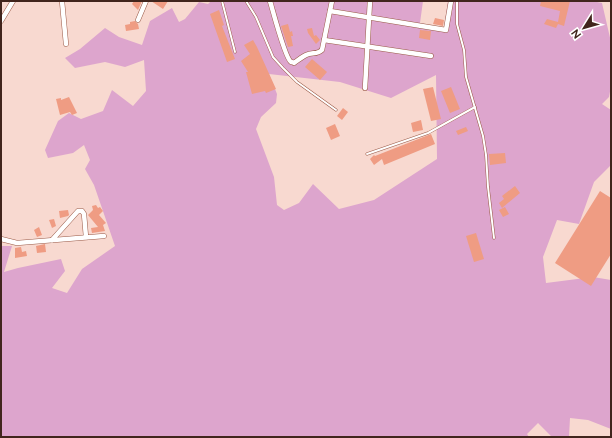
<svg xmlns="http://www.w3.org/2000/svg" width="612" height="438" font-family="Raleway,sans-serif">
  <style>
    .green { fill: #dda5cd; fill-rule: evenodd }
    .building { fill: #ef9c83 }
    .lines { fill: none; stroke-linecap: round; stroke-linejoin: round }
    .service-casing { stroke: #9a5a47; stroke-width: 3 }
    .minor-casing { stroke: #9a5a47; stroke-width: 5.5 }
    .service { stroke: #fff; stroke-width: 2 }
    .minor { stroke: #fff; stroke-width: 4.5 }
  </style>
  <rect width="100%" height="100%" fill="#f8d9d0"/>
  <path class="green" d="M211,1H423L420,23L444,28L448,1H592L602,3L611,42V86L609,97L602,104L611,110V165L594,182L579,224L557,220L543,257L546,283L593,277L611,280V429L588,420L570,418L569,437H552L538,423L527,434L529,437H1V246H12L4,272L18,268L61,259L65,271L52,288L67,293L82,269L115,246L94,185L85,169L90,160L84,145L73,153L48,158L45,150L58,121L69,113L81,119L103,111L112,90L133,106L146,91L144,60L125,67L105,62L75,68L65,58L80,49L105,28L119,37L142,45L150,21L172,8L179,22L185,19L199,2L208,4ZM269,74L340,82L391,98L436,75L437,159L374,200L339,209L313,184L299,203L284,210L277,205L274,177L256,129L261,117L276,103L277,94Z"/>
  <g class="building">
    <path d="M134,1H142L138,10L132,4Z"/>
    <path d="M151,1H168L163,9Z"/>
    <path d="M541,1H570L564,26L558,24L556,28L544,24L547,19L558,22L560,11L540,6Z"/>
    <path d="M219,10L224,25L222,26L235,59L227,62L210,14Z"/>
    <path d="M435,18L444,20L443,26L433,24Z"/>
    <path d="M135,21L138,24L139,29L126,31L125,25L130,24V22Z"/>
    <path d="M288,24L290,32L292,31L293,36H291L293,46L288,47L281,26Z"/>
    <path d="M312,28L314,36L316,35L320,40L316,44L308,33L307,29Z"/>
    <path d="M420,30L431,31L430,40L419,38Z"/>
    <path d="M253,40L257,47L276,89L266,93L265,91L252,94L246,72H248L241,61L250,54L244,45Z"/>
    <path d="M312,59L327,72L320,80L305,67Z"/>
    <path d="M433,87L441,119L431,121L423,89Z"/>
    <path d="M451,87L460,109L450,113L441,91Z"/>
    <path d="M69,97L77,113L72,115L70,112L60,115L56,99L61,98V100Z"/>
    <path d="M343,108L348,112L342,120L337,116Z"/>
    <path d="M421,120L423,130L413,132L411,123Z"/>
    <path d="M335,124L340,136L331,140L326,128Z"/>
    <path d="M466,127L468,131L458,135L456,131Z"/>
    <path d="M431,134L435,144L384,165L382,159L374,165L370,159L374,155L375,156Z"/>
    <path d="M505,153L506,163L490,165L489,154Z"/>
    <path d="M515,186L520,193L502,208L499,203L504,199L502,196Z"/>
    <path d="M600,191L611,198V254L591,286L555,263Z"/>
    <path d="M96,205L98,208L100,207L103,211L99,215L106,223L103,225L105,231L92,233L91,228L98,227L88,215L93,210L92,206Z"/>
    <path d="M505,207L509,214L503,217L499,210Z"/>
    <path d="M68,210L69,215L68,216L60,218L59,211Z"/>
    <path d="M54,219L56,226L52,228L49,220Z"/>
    <path d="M39,227L42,235L37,237L34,230Z"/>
    <path d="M476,233L484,259L474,262L466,236Z"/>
    <path d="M45,244L46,252L37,253L36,246Z"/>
    <path d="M21,247L22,252L26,251L27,256L15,258V248Z"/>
  </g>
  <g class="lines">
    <g class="service-casing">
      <g id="service">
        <path d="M222,1L235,52"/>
        <path d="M246,1L256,17L273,57L283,68L297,82L336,110"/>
        <path d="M457,1V24L464,50L466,77L483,136L486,155L488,187L494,238"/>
        <path d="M367,154L428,133L475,107"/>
      </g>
    </g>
    <g class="minor-casing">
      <g id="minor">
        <path d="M62,1L66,44"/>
        <path d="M270,1C273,11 285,58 291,62C292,62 293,62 294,63C298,60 302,57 306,55C312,52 317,55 322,50L332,1"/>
        <path d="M330,11L446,30L451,1"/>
        <path d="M138,20L146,1"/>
        <path d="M1,21L13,1"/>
        <path d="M324,40L431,56"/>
        <path d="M365,88L370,1"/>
        <path d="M1,239L17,243L104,236"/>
        <path d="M52,240L78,211H82L84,214L86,237"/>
      </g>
    </g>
    <use href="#service" class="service"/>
    <use href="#minor" class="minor"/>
  </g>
  <rect width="612" height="438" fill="none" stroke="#41251d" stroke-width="4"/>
  <g transform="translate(584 28) rotate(233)" stroke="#ffffff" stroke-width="3" paint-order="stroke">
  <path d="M0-3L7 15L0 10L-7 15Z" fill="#41251d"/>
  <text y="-6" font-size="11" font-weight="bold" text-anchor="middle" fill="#41251d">N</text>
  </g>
</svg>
